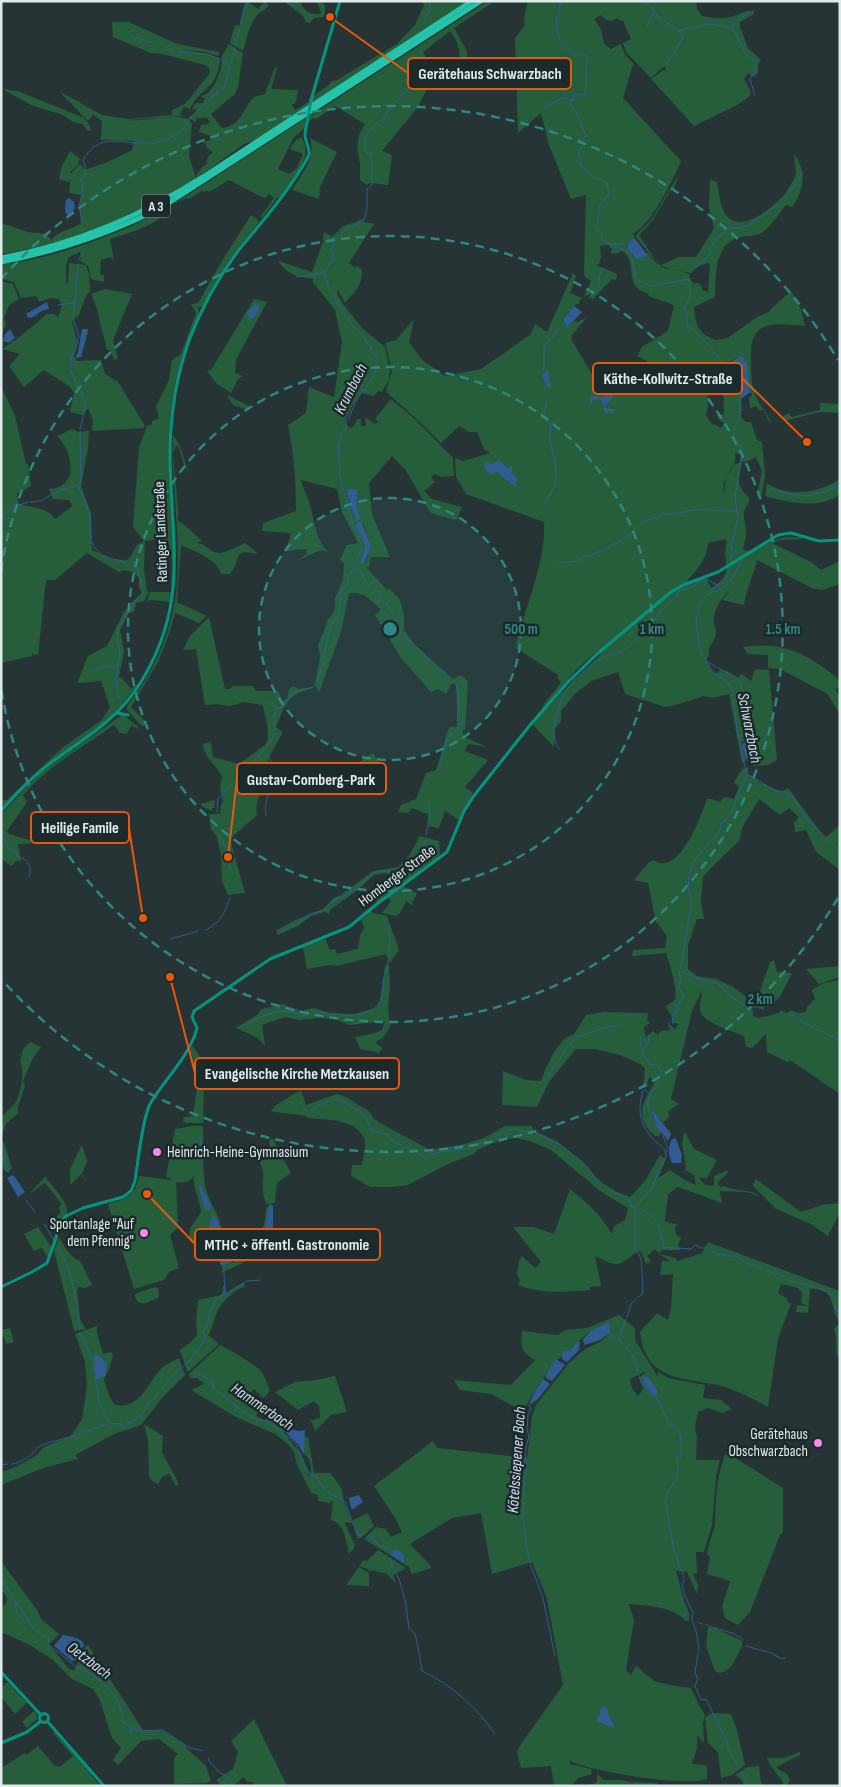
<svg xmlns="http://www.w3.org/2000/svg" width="841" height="1787" font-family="'Sofia Sans Condensed',sans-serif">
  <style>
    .green { fill: #265e3b; fill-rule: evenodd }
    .water { fill: #305c92 }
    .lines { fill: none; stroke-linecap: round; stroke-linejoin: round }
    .stream { stroke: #305c92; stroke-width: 1 }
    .secondary { stroke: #049581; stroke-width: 3 }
    .motorway { stroke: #24c3aa; stroke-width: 5 }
    .secondary-bridge { stroke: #049581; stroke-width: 3 }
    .ring { fill: none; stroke: #2e8781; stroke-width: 2.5; stroke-dasharray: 9 6 }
    .poi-dot { fill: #f689ee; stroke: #1c2a2b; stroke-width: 2 }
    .labels { text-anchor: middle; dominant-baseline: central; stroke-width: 5; stroke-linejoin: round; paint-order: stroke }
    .shield { fill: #1c2a2b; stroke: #a6b0b1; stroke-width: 1 }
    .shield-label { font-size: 14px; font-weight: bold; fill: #e1eaeb }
    .street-label { font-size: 15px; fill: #e1eaeb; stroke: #1c2a2b }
    .poi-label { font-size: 15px; fill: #e1eaeb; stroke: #1c2a2b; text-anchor: end }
    .water-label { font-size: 16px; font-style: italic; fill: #d1deee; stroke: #1c2a2b }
    .centre { fill: #2e8781; stroke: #1c2a2b; stroke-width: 2.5 }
    .ring-label { font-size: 15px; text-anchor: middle; font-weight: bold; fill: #2e8781; stroke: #1c2a2b; stroke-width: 5; stroke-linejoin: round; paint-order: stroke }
    .leader { fill: none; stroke: #e8590c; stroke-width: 2 }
    .callout-dot { fill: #e8590c; stroke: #1c2a2b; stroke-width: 2 }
    .callout { fill: #1c2a2b; stroke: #e8590c; stroke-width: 2 }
    .callout-label { font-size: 16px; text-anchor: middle; font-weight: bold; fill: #e1eaeb }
  </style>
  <rect width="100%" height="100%" fill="#263435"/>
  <g class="green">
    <path d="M246,1H249L248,2L258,9L265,1H267V4L269,5C266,10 261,11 257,15C249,25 247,37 244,49L241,50L230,43L235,25L240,26Z"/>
    <path d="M284,1H299L305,10L311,14H320L321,12L317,3L320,1L325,5V17L314,18L310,23L306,22L303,16Z"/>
    <path d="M421,1H467L311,104L312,97L330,84V82L337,80L397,44L415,25L424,5Z"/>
    <path d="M488,1H495L454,28L467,51L466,76H459C460,56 462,47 450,31L423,52C430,62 428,71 422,81L431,82L417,108L382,151L392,155L388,185L370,183L367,185L360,180V163L357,148L359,135L365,124L335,106L316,119L313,118L309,122L310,116Z"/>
    <path d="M528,1H696L697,9L702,16C710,18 722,19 730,17C739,15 745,10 754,11V14L740,22V27L748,48L761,60L758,64V73L754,77L748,73L744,79L750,90V96L739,104L694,126L651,79L663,70L665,71L666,67H663L651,78L626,52L623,43L631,39L623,20L620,21L618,18C610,22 606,22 601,15L594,19L601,29L604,44L611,49L621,44L625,55L634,64L632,68L623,98L681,161C672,182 652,223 633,234L636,240L629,241L627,249L630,251L634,257L647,256L646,253H648C655,263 660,269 672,269L659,265L636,237V235L651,220L679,174L674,188L670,191L652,221L639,235L656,261L661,265L679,257H696L714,228L709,208L710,179L717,182C719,193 720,211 729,218C745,231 770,209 782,197C787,192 791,184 795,177C798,170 793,162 795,155C807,173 804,190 792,207L786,205C779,213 772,225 763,232C759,236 747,236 741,237C713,244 716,275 715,297L694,307C696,325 697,333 716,340L728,338L757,317L769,312L771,309L791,291L801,309L805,326C773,323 748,319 751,361C751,370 751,382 754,391C757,402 766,412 771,422L770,423L763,410H758L757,406L741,411V417L746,422H751L757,440L762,442L765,475L762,495H757L762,471L756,457L746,462L740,461L741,454L735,453C735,455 736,458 735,461C732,475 719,479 725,496C723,487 727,473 734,465C736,464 739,463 742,462C739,477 735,486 749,497V502C741,513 744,516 746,529C747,535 744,543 743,550L752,552C770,542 784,532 804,539L780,540L772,543L811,562L821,570L840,561V584L822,590L812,588L757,560C754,575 746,589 744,605L722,600L731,591C720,597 712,613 714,625C715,628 717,630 716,633C716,642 707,644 709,655L706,660L710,669L715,674L721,670L727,671L737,678L742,674L751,681L755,669L769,670L777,760L768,765L753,766V762L747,761L751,752L750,740H745L742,742V746L746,761L742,763L729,694L712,698L704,696L672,706L665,707L625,694L618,672L591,681L575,694L561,711V721L555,729L554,747L532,724L562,692L601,654L599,650L577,669L540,713C543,701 555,693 561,682L557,678L558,675L516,648C524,606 546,566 544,522L466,494L456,477L455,458L463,461L490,453L484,449L477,432H469L459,426L441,443L421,423L386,392L392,371L385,343L396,340L414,319L409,342L422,360L445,376L481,369L531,334L535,324L547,332L573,273L576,276L570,293L582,298L579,302V304H576L563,320L566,327H568L574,321L578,322L587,317L572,335L571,339L596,381L634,395L647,361L637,356L642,347L668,331L674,305L648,296L649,294C645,292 638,290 636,287C628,275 635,259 622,251L615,254L611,253L612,249L608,245L600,246L601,257L599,264L596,265L617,274L616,280L612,279L592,300L590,294L584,297L591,281L585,277L584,271L586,195L571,199L549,145L541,113L518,133L515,38L525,25L524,17ZM707,263L710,264L708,292L702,290V287L698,283L694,284L689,277L690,274L673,269L690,273L699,266ZM738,358L748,382L749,393H752V396L749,398L750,408L742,410L741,399L742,380L734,370L729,362ZM721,388L723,389L724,414L717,415L718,419L724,423L721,428L714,424L712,425L706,415L708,407L707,390ZM725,539L727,542C720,560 737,574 711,588L706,578L686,582C696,571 708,558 708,543Z"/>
    <path d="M112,22H129L177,44L219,52L218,56L207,52L182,50L209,54L220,59C218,89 200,87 190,109L184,107L180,114L183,116L127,120C146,122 171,113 188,119L192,124L189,155L196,179C138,217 70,244 1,254V223L28,232L46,234L53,241L52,239C59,230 72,230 82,223L79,204L81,195L69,193L70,182L59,179L61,168L70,151L80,159L77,166L70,172L71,173L80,164L85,170L108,162L132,150L134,141L101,140L102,121L93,115L88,121L59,91L102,115L128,119L172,115V110L185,104L210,73L209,68L205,65L162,54L151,53L113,37Z"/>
    <path d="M229,44L243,53L238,87L235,94L211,114L222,128C240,127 244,107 254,97L265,94L275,67L277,68L271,89L298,90L296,102L292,105L295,110L310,101L309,106L253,141L244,144L197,178L196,176L202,167L208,163L206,162L209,155L212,154V151L208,149L204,142L213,139L211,136L199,132L201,125L208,124L210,122L207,118H197L195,122L188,117L195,114L197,110L192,108L196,103H203L205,99L201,96L208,93L215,84L221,69L222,56Z"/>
    <path d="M6,89L20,92L82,117V116L89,124L91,130L88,131L83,124L73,122L63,115L31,105L4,90Z"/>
    <path d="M306,118L305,128L294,137L278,169L290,174L297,168L303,154L290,149L294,142L301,137C316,156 291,183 279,198H277L262,218L260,217L274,198L269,194L265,198L262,197L229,180L209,192L206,190L205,192L202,191L189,199L187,198L174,204Z"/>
    <path d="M310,138L337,152L320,187L319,199L292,190C302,173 316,159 310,138Z"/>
    <path d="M172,205C161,225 131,232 110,239L114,261L111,257L101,260L100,274L104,275V282L91,279C89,267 90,265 79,261L81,258L80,252L69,257L66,265V284L68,283L69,263L86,265L89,274L90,292L86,295L79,315L72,321L77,342L74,355L77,361L101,360L105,374L118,382L145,426L144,428L92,431L93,421L88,408L83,415L70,412L74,393L70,387L44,370L24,387L9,366L20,354L2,349L17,339L47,314H54L58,317L62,306L59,299L50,298L40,302L36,296L21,298L14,282L1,279V265C45,259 87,245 127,228C143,221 157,212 172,205Z"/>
    <path d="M251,215L257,219L259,222L233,255L214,284L203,306L198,308L199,313L182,358L175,386L171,410L169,437L174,563L170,602L153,600L147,601L150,592H171L172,561L169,544L158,539L145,541L144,568L147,591L149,592L144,601L136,603L134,612L129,613L120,630L124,651L119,677L123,679L131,689L139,683L122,704L103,725L49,763L1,809V800H7L62,748L102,720L110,707L101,681L78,683V681L88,656L107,646L124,612L132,602L142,593L139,588V578C133,572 128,569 119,572L87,553L55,580H46L38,655L32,654V656L1,663V386L15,416L26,464H28L31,486L17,494L19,504C32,508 48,507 55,519L72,506L69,500L53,499L49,489C80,487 73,452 57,436L72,429L78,432L89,431L88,448L81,486L91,513L92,550L109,558L128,561L137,545L144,541L133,527L139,447L147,426L152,425V421L159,418L156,406L169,380L172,360L181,354L196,313L191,304L198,303L222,261Z"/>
    <path d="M363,220L364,222L374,224L349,263L354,267L358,266L362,270C362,287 355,291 345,303L338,290L337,294L343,304L363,329L385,347L390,371L389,380L382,392L379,391L373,396L362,393L353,404L345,421L349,428L353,427L358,419H361V426H366L365,417L375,424L378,422L375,419L391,399L416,420L453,458L454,476L441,477L434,474L431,477L435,482L424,491L432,499L462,507L457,520L439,516L430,512L405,469L392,456L369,483L372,514L390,557H371L369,567H366L387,590L389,588L400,600L404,616V630L415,645L452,680L460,675L468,681L465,730H462L464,737L487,747L468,744L465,751L488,760L465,787L473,793L459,820L445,811L439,828L428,826V813L427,814L412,808L408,813L398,812L401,805L416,799L426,773L436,770L449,727H458L456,683L451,684L446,694L438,689L431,692L401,658L375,615L381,610C371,600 364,591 349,593L341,632L319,693L315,684L320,657L318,645L327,623L326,622L332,615L335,608V598L343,580L344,563L340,560L347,545L358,543L342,512L337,489L301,480C303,489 309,499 311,509C315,524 316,540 328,552L321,550L296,561L307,554L306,549L286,551L291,533L262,531L263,523L296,511C296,481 294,454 288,425L306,413L309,387L334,397L342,342L335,310L313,282V279C295,276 290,276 278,261L312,272L323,242L324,232L332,237L343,226ZM358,491L357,508L361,518L356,521L347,494ZM363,523L371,546L365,564L360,561L365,549Z"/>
    <path d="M1,281L13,284L19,299L9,305L4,318L6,325L1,334Z"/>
    <path d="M105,289L132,294L113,340L118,359L114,360L110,350H107L96,306L91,294Z"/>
    <path d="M254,299L267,302L236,360L235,373L243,376L238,379L231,393L217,384L207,371L211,370Z"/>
    <path d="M227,395L249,406L248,410L233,405Z"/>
    <path d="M820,403L840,404V413L820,412L784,421L783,416L789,413L791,417L820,410Z"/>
    <path d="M173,435L180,446L188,471L199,493L183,462L179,447L176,445L173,453L178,508V522H181L202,541L196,543C204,543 207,549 214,552C224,555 236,547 245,543L257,553L256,554C232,548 242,559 230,574H221C218,559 193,551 181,545L177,602L207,616L199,623L175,613L169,634L158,662L131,707L146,722L144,726L141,725L127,710V706C155,671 173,630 177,584C181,535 171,485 173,435Z"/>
    <path d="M840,479V494C821,510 786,502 765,496L767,483C781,494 806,494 821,488C828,486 834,482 840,479Z"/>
    <path d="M209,617L225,689H230L233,686H253L256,691H278L283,701L287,699L289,689L293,686L299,689L313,687L314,688C285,695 287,702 276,727L283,732L268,759L267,787C258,795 255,804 257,815L230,839L245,893L228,895L222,881L221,855L217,837L211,829L209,814H220L221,805L223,802L220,788L222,776C215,764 205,759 203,744L211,742L213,757L239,764L266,744C271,730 265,719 263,705L244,702L230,706L217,704L205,705L196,649L183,650L190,636Z"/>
    <path d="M743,647C754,646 767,645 778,647C800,650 824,666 840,681V688L835,689L840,697V714L828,695L822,691L780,669L768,668V655L748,654Z"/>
    <path d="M122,715L125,716L139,728L138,729L131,725V726L127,734L120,733L114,725C83,747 48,766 23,795L27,802L7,831L9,834L29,840L44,835L46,839L34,843L18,844L21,861H16L12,866L1,859V815L27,786L43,771Z"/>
    <path d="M373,753L381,768L378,780L359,762Z"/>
    <path d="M748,767V774L754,779H758V782L782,792L788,788L825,838L840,825V870L816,852L806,830L795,832L794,823L799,817L789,808L780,815L759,799L742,828L739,841L711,868L703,877L701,900L704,919H697L688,945V969L697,976L716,979L733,987L756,1003L770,962L774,960L777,972L792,973L780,997L776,1000L774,1005L769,1007H764V1010C756,1007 750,1008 743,1004L753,1012V1016L759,1018L779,1013L780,1011L788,1013L790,1010L798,1013L806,1012L807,1007L815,999L812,990L824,983L840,980V1094L790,1060L787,1062L767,1052L766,1034L752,1048L746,1047L744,1036C733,1031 702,1023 700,1010C699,1004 702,996 702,990L692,1011L671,1099L679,1104L667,1112L670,1116L663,1123L654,1112L651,1114L661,1132L659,1136H655C634,1118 642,1103 655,1082L649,1077L646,1088L643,1087L645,1069L642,1065L620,1055L595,1049H576L549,1082L537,1107L502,1105L503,1071L526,1080L541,1081L546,1068L554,1052L564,1039L574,1034L586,1015L604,1012L648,1013L647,1021L650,1023L644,1027L645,1035L647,1036L653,1031L658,1035L661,1031L671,1030L668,1026L669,1024L675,1029L679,1024L672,1022L673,1017L668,1011L666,1006C669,1004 674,1002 675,998C678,991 669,961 666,953L632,956L633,950L665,948L667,936L656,922L648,883L634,880L649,862L654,860C679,878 702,814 707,799H712L720,802L724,797L734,799L739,787L734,782L742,769Z"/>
    <path d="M215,800L214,808H212V811L203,807L200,804Z"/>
    <path d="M420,836L439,841L440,855L374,905L390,878L396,876L397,868L392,875L385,873L374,875L355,892L330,910L329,914L325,912L311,916L298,926L277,935V930L295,920L323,909L334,898L341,895L373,871L398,867L409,856Z"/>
    <path d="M403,886L417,893L412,903L414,906L406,901L401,912L396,916L382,913L391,901L387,896Z"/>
    <path d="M370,910L373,913L387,916L399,950L390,963L386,954L336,966L329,965L307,969L303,947L325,938L330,950L335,949L337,954L358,949L360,935L364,928L361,919L366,916Z"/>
    <path d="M389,964L390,986L388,1008L390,1027L383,1038L377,1041L376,1043L383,1048L378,1054L377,1052L360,1049L355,1037L375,1033L382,1030L385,1021L350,1025L334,1019L319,1018L301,1020L285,1017L262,1025L265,1046L258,1038L236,1028L257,1015L262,1009L282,1004L302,1011L313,1008L330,1013L354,1014L376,1008L380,1002L385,966Z"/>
    <path d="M840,966V977L819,984L806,969Z"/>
    <path d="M30,1042L41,1047L33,1058L23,1081L25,1086L17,1110L19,1112L6,1124L2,1135L1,1117C6,1112 12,1107 16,1102C21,1093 25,1070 20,1062L23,1049Z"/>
    <path d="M193,1046L200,1057L199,1067L204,1082L203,1123H186L183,1121L184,1117L193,1116L198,1081L197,1073L193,1070L195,1066L190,1050Z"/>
    <path d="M301,1090L306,1105L337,1094L346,1097L370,1112L373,1118L380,1123L430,1150L465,1144L484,1138L505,1126H532L533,1130L558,1142L584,1163L600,1182L617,1192L630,1197L645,1181L660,1155L666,1159L658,1178L670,1170L685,1180L696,1185L694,1175L685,1170L686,1167L682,1144L684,1133L685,1132L694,1149L717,1160L707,1178H699L705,1185L714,1186V1176L726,1171L729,1172L719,1181L718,1184L721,1187L724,1186C736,1192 749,1188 760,1196L746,1192L720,1191L722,1203L678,1187L668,1194L665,1222L677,1224L675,1228L676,1235L681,1238L678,1245L680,1250H662L659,1253L655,1249L647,1256L651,1261L648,1264L645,1263L642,1253L638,1251C617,1267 619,1268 595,1256L601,1286L590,1287V1290C568,1292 540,1294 518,1285L520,1279L517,1275L519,1261L522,1256L535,1268L541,1262L513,1227H534L554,1234L570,1189C590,1205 599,1213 612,1234L614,1226L625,1220L628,1208L600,1191L551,1150L530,1141L517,1138L503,1139L477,1150L474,1154L450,1163L408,1185L392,1187H370L351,1176L352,1165H362C363,1158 366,1148 365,1141C359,1119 327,1120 309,1118C302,1113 282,1114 271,1111L276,1105Z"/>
    <path d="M193,1126H203C204,1145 202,1166 205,1185C209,1205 224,1220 224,1240L221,1226L216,1217H211L208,1233L204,1236L203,1240L191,1243C186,1226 194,1226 201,1212C200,1200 192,1186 194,1175C190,1183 184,1183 176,1182L178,1227L170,1235L179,1268L169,1272L164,1280L134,1289L108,1204C128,1197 134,1198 139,1176L172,1180L170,1178L166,1177L175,1129Z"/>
    <path d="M273,1139L291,1173L277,1183L275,1203L266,1204C265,1200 263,1195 263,1191C262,1180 266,1171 259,1161L272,1158L269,1140Z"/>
    <path d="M1,1140L5,1145L12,1168L9,1172L4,1171L1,1155Z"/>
    <path d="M82,1145L87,1161L82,1174L87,1183L81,1174L70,1185V1169Z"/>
    <path d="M45,1177C51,1185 70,1204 67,1213C65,1217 61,1220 59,1222L54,1219L61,1212L58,1208L62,1204L45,1183L29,1194Z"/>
    <path d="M756,1179L801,1212L822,1205L840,1203V1212L828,1236L811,1224L776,1209L754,1187L753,1185Z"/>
    <path d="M266,1207H268C269,1220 261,1250 250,1258C242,1264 231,1268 222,1273V1266C239,1262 255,1247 262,1230C265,1223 266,1214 266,1207Z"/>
    <path d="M38,1227L52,1248L48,1258L42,1248L34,1251L24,1234Z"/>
    <path d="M59,1237C65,1247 69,1257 80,1261L92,1285L85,1288L78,1287L77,1291L80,1319L86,1329L75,1331L74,1330L54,1251Z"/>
    <path d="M708,1242L840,1291V1322C828,1308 838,1287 810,1289L808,1313L796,1312L797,1305L808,1306L801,1303L802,1293L798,1288L781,1284L778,1293L788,1299L787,1301L791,1304L778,1339L768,1407C754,1399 740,1392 725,1387C687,1376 646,1385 640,1332L657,1313L668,1320L671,1310L673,1274L660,1275L662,1261H671L660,1255V1254L675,1258L678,1261L702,1253Z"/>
    <path d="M244,1283L245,1286C232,1292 220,1302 215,1317C213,1323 212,1330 208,1335L219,1344L189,1371H187L180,1350L191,1342L197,1335L196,1322L198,1300L222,1295L223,1286L225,1284L226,1293Z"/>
    <path d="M155,1287L158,1288L159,1297C151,1301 137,1310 135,1295L137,1293Z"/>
    <path d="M619,1315L635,1328V1340L658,1377V1372L668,1378L705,1385L703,1398L721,1400L732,1409L722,1413L707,1408L698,1412C697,1419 693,1428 697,1435L696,1460H720L716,1477L712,1525L704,1552H696L697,1573L693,1574L698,1585L697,1594L687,1572L676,1571L684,1601L689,1613V1621H686C671,1606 650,1606 629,1604L634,1620L626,1670L631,1675L636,1666L654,1681L669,1685L691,1688L699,1705L705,1715L703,1723L704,1743L697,1735V1748L692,1764L705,1765L707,1767V1779C687,1787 593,1772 570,1761V1764L591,1769L592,1774L578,1778C573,1787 567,1786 554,1786L551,1766L521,1768L517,1752L521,1744L563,1685L547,1599L532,1562L492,1574L481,1513L452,1518L410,1544L430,1565L431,1568L412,1574L409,1567L402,1563L405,1556L401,1552L392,1553L390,1555L364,1539L376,1527L386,1529L391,1537L402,1532L395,1518L374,1486L433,1441L437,1448L527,1458L532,1417L536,1405L569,1363L584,1350L601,1341L611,1332L610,1324L607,1323C592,1329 579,1339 569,1351H565L559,1359H556C552,1369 545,1375 540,1383C533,1392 530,1402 522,1411L491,1394L460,1390L454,1380L511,1385L535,1360C520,1351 521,1348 522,1331L558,1335L565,1330L587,1328ZM646,1371L640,1377L643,1389L638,1396L632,1388L630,1379ZM642,1379L650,1381L658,1391L654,1394Z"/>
    <path d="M837,1325L840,1326V1357L837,1356C835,1346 838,1339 834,1329Z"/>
    <path d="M97,1326V1333L103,1354L111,1352L113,1356L109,1369L104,1379L110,1398L115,1405C139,1409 146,1387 159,1371C164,1365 173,1361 179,1358L185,1375L161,1399L142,1424L136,1427L114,1434L77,1454L76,1456L78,1459L46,1467L1,1485V1472L16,1467L37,1455L44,1447L71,1436L82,1419L87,1385L85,1362L75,1334Z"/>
    <path d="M10,1328L14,1342L6,1344L1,1330Z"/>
    <path d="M220,1345C224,1346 259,1367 261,1371C265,1377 267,1384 270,1390L267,1395L263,1398L254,1389L245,1398L247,1400L249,1398L257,1406L258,1411L256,1416L264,1420L277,1414L281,1417L277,1425L287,1430L284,1433L300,1453L308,1470L309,1477C313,1470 311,1458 304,1454V1436L308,1437L314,1473H330L342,1489L344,1503L352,1523L344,1522L355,1545L354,1548L349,1554C346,1542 345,1523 331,1520L333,1500L330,1503L318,1501V1495L311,1493L297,1464L294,1452L287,1443L275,1434L236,1417L191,1390L204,1384L197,1378H190L189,1374Z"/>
    <path d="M335,1376L347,1412L331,1415L313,1433L315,1430L312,1422L309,1421L320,1418L319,1406L314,1401L298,1410L275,1392L295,1382L316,1380Z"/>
    <path d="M144,1424L163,1436L162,1452L179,1484L176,1486L169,1473L162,1477L158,1484L151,1480L149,1476L148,1441Z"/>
    <path d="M729,1454L783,1488V1532L780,1535L750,1612L738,1625L725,1618L722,1607L730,1581L707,1574L710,1557L707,1554C708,1545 714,1531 715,1524C716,1500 716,1478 725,1455Z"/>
    <path d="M368,1513L374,1526L361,1538H357L353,1520Z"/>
    <path d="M378,1550L406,1568L393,1575L396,1583L387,1574L371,1570L370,1572L368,1569L359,1566L364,1560L367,1561Z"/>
    <path d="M1,1561L37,1610L41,1619L59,1634L49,1644L69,1669L74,1671L85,1647L88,1645L143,1730H161L187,1746L185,1747L206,1766L211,1781L206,1783L174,1784V1758L178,1754L159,1739L141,1741L118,1765L113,1760L121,1748L112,1738L100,1700L93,1689L72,1679L53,1660L30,1645L1,1632V1609L7,1602L6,1596L1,1589Z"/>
    <path d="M359,1567L369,1573V1586L346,1585Z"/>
    <path d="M708,1627L715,1628L742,1641V1647C736,1656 729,1679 715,1671L706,1646Z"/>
    <path d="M7,1682L27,1703L15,1714L1,1697V1688Z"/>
    <path d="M34,1711L37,1714V1719L27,1728L22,1722Z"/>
    <path d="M714,1713L731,1714L737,1730L745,1765L732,1775L721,1778L718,1752L708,1743L705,1718L709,1714Z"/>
    <path d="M254,1719L287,1786H255L252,1782H247L244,1777L233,1786L220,1784L216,1780L233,1769L238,1752L231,1741Z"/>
    <path d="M54,1732L84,1765L100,1786H1V1768L25,1753L27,1755L38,1746L54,1765L60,1767L73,1756L53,1733Z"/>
    <path d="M800,1752V1755L776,1767C780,1773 789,1771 790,1781L785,1786H782L783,1782L770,1765L767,1758H784Z"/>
    <path d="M759,1766L761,1782L764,1786H744L742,1780L735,1775L747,1767Z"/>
    <path d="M597,1774L604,1780H622L633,1783L635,1782L657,1783V1786H584L596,1783L597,1781Z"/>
  </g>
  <g class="water">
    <path d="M69,198L74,202L75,207L71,215H67L65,210L66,200Z"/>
    <path d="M632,239L636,240L646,253L647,256L636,259L630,251L627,249L629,241Z"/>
    <path d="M47,302L49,309C39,310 35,318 28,318L26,314Z"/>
    <path d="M255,304L260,306L255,317L249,320L247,313Z"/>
    <path d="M574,306L582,312L568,327H566L563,320Z"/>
    <path d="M10,329L15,338L9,343L3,341L5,334Z"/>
    <path d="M82,329H87L88,331L81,357L77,358L76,356L78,352Z"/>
    <path d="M742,356L748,366L749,393L741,399L742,380L729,363Z"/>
    <path d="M548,371L551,388L547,387L542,374Z"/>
    <path d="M611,392L613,395L611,400L604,405L607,409H615L612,414L610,411L605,413L602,401L599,399L593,400L589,407L591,396L602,397Z"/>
    <path d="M499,460L507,468L512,466V473L518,479L515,482L517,485L516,487L499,474L498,471L491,474L486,471L484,465L485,462L492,464Z"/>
    <path d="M348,489H357L358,491L357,508L361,519L356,521L347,494Z"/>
    <path d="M361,521L371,546L364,564L360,563L365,546L356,525L357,523Z"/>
    <path d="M745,740H751V752L750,759H746L742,746Z"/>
    <path d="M651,1112H654L671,1134L668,1141L659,1129Z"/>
    <path d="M674,1138L676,1139L682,1155L681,1163H672C668,1156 667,1143 674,1138Z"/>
    <path d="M12,1175L14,1176L25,1192L18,1197L7,1178Z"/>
    <path d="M199,1185L202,1187L211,1206L210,1210H205C204,1202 199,1194 199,1185Z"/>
    <path d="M269,1204L272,1205L273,1207V1231H265Z"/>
    <path d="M211,1217H216C223,1231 226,1245 232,1260V1262L223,1266L221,1265L215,1254L203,1239L208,1233Z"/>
    <path d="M609,1322L611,1332L600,1340L584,1345L583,1339L592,1330Z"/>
    <path d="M578,1341L580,1342L579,1350L567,1362L563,1360L561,1355L565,1351H569Z"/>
    <path d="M97,1355L107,1363L105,1376L98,1379L96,1378L94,1356Z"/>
    <path d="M556,1359L565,1365L552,1381L546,1378V1375C550,1370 551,1364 556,1359Z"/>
    <path d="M644,1376L648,1377L658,1391L657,1394L654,1395L645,1385L642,1378Z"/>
    <path d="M543,1379L550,1384L537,1400L529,1405L535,1391Z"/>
    <path d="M291,1429L299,1431L305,1430L304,1455L298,1444L286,1433L287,1430Z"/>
    <path d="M359,1495L363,1502L353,1509L351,1508L349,1498Z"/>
    <path d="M395,1550L401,1552L405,1556L403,1563L390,1555Z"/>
    <path d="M63,1635C71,1637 81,1637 84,1645L76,1660L72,1661L54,1646Z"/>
    <path d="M604,1706L608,1709V1714L614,1725L613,1728L597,1721V1718L600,1715L601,1709Z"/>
  </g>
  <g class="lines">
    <g class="stream">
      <path d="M286,1L292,6"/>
      <path d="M561,1L558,12L559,15L556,19C556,33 560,49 575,53C582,55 583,54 589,58L587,62L585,95L574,94V100L569,101C570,103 578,115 579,118C583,125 582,131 587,136L580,139L584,144L578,153L581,160L580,164L596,179H602L607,184L609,194L599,207L597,225L598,231L602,233V240L614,247L623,249"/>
      <path d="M643,1L651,7L659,18L679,30L710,24L732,27L746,54L756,62L754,72L750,79L755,96"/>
      <path d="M424,20L431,10L429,1"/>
      <path d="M732,25L749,12"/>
      <path d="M647,26L654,11"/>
      <path d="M131,36L152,43"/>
      <path d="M235,46L246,1"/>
      <path d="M166,47L173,51"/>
      <path d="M179,52L207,54L220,59"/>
      <path d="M222,60L223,63L230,66"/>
      <path d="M667,64L681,41L683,38L679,30"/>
      <path d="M208,101L212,98V95H217V91L224,88L235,48"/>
      <path d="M542,108L560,99L566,98L568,101"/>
      <path d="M786,198L803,172"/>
      <path d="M81,201L83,193L81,179L84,178L86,169L83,160C99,132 119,144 145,143C155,143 154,145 163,139H168L184,129L191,117L207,102"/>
      <path d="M79,204L82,224"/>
      <path d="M610,244H624"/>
      <path d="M626,250L631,255L636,279L645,284L651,286L689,279L690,297L684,308L687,314V326C701,335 709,347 721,360C727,366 737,373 740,381V419L734,427L733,434L737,444L742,447V454L735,498L738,517L731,548L732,554L731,560"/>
      <path d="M78,260L82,254V252"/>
      <path d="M78,264L73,319L79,336L75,351L71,357L70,369L86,405L80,429"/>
      <path d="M691,273L692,269L704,261L711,252L710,249L716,239L723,234L724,230L748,226L780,203"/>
      <path d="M296,277L323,273"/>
      <path d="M330,292L324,272L333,259L331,257L334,255L331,251L333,245L332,241L334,238H338C343,233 346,227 354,227L360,220H364L367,208V189L372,185L371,153H367C362,141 367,132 376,124L380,126L384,121V117L386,116L389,107C398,102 401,94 409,89C410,77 409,69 419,61"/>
      <path d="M332,294C340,306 352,328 365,338V342H368V345L371,346V350L378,359L375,373L367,385L366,390L362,391L354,405L349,418L346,421V428L342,431L340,442L338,443L340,477L352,522L362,547L355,563"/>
      <path d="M589,298L600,283L599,276L603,268"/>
      <path d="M58,305L74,303"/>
      <path d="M544,371V347L564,323"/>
      <path d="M547,401L545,408V415L551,423L550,440L556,468L555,484"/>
      <path d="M78,485L90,514L91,539"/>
      <path d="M770,488C786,494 804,499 820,492"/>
      <path d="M822,493L840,485"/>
      <path d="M30,502L41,501L54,493L78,485L81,481L80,431"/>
      <path d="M544,504L555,486"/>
      <path d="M728,511H737"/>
      <path d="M679,513L699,509L726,511"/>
      <path d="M666,515L677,514"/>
      <path d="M1,516L16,506L28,502"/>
      <path d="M91,541C100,559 108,557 125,562L129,559"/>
      <path d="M732,548L738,554"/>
      <path d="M131,560L138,570L142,589"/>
      <path d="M563,563L578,561L585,556L589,557L597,552H601C618,541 629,538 643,521L662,516"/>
      <path d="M557,564L561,563"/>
      <path d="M354,568L355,570L361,572L371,590"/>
      <path d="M705,580H708L717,585"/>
      <path d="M376,591L388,606L394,616L398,627L407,639L452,679"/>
      <path d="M710,592C727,591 735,574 742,560"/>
      <path d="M708,662L716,667"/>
      <path d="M718,668L736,677L741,684L745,735"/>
      <path d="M93,671L105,666L116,667"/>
      <path d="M315,685L324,663L321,660L324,655L330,627L339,613L341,592L348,583V578L354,567"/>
      <path d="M119,698L116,680L120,651L118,643L117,630L136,600L142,595L143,592"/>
      <path d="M269,701L272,705L278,708"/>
      <path d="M265,749C269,744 274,736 274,730C274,723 273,714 278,708L283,707L292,693L313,687"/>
      <path d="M559,749C547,733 559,701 569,686C574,679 582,673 588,667C594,662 604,659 607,655C628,660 660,608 677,596L679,590L687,589L703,580"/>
      <path d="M441,764L447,739L458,728C456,716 462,690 454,681"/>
      <path d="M747,774L776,791H783L788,795H792L804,814V816L840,851"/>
      <path d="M217,812L218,799L264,750"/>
      <path d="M266,816C261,791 287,780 266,754"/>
      <path d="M426,835L430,814L428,803"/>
      <path d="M220,836L227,851"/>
      <path d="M1,838L6,841L8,848L15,851L18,857C29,859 32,867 29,877"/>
      <path d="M228,858L231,870"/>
      <path d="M398,872L405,874C415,868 423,853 425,841"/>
      <path d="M392,890L396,887L400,878"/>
      <path d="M389,898L393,893"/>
      <path d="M384,920L389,933"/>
      <path d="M206,930C221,922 224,914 230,898"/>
      <path d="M281,931L300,922L308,915L324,910L336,899L346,895L356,888L372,873L381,871L396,872"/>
      <path d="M171,939L198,931"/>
      <path d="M389,959L390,935"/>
      <path d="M680,971L697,978L719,984C727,997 741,1002 753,1011"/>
      <path d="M318,1011C334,1016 367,1020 378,1004C383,998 382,989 383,981C385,973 388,969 388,960"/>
      <path d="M788,1013L815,1029L819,1030L840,1041"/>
      <path d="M672,1015C680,1010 677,1002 684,996L678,987L681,978L679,975L692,902L688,888L689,874L694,861L720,830L721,824L729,816L732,810L747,774L746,771L737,731L733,693L729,684L712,671L703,655L699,646L696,619L701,602L713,588L727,578L731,567"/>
      <path d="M672,1016L673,1024"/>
      <path d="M669,1024V1023"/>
      <path d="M241,1027L260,1017L280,1011H289L305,1016L309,1011"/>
      <path d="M640,1037L642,1051"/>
      <path d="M548,1078L554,1066L575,1038L607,1027L618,1026"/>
      <path d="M650,1094L645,1090L643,1091C637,1112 640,1123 653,1139C657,1143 662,1146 665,1150V1154"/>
      <path d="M302,1106L307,1111"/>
      <path d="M310,1111C318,1107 328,1099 337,1099C342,1099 354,1109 360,1111L361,1114L366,1117L371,1130C376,1131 380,1133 386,1134C394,1146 415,1148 426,1158C436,1151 447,1151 459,1150C468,1149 478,1144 486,1141"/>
      <path d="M489,1140L508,1130L515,1129L525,1132L532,1131L559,1144L583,1163"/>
      <path d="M1,1148L5,1152L4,1158L7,1166L6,1170L8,1172"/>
      <path d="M199,1161L201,1137"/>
      <path d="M585,1165C596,1180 610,1192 627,1198"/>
      <path d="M199,1177L201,1184L200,1187"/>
      <path d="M630,1199L631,1206L635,1208"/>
      <path d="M26,1200L35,1212"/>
      <path d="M643,1210L651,1215L657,1222"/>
      <path d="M211,1213L214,1219"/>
      <path d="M44,1224L54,1240"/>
      <path d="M658,1224L663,1242V1247L691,1249L695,1245L701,1248H706"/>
      <path d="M58,1246C70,1266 79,1305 80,1329"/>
      <path d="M712,1252L727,1256H733L739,1257L746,1263L757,1266L762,1270"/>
      <path d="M767,1271L782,1276L788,1281L798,1282L828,1292L836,1299L835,1310H837L840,1316"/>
      <path d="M224,1273L225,1295"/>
      <path d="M627,1317L631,1304L642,1294L643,1289L641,1258L635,1249V1208L652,1188L653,1184L655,1181C657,1171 666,1161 667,1152C669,1138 650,1121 648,1106C646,1097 653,1092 657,1085C658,1082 657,1079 658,1077L661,1075V1071L656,1064L650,1065C648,1060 643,1055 642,1051L648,1043L649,1035"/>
      <path d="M626,1319L619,1339L634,1357L641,1383L659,1401L657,1403H660C662,1411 667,1416 668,1424L676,1425C681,1429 683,1452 680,1458H677L678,1471L676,1475L678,1477L669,1491L665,1501L674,1551L677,1555L679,1567L682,1570L684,1578"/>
      <path d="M80,1333L93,1360L99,1403L110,1423"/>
      <path d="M609,1334L618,1339"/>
      <path d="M190,1369L186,1366L185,1364L190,1361L205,1339L203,1332L208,1324L209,1313L216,1299L247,1281L260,1280"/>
      <path d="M194,1371L213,1382V1388C230,1398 246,1420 267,1421L268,1423L280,1429L283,1434L290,1438L296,1444L308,1472L316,1477L325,1491L345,1502L357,1534L360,1535L365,1533"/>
      <path d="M529,1405L531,1409L528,1414L527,1430L529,1436L525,1453L527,1471L524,1481L523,1521L529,1560L543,1598L555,1656"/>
      <path d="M12,1464C21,1463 33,1455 38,1447C55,1439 72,1439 89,1430C95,1429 102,1425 108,1424C112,1423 117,1424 121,1424L124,1427L125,1424L136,1420L173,1375L183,1367"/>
      <path d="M1,1465L8,1464"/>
      <path d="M369,1535L379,1545L391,1549L393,1552"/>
      <path d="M390,1558L392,1567L399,1579L405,1600L409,1628L415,1634L418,1647L422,1671C452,1685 476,1707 495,1734"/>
      <path d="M1,1579L35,1630L49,1639L48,1643"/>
      <path d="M684,1580L682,1585L684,1594L693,1613L692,1619L697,1635L699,1651"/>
      <path d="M14,1600L17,1613L25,1623"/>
      <path d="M698,1622L702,1624"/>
      <path d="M706,1625L735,1634L743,1640"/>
      <path d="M746,1646L771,1653L782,1659L785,1658"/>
      <path d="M53,1648L75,1666L91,1674L106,1686L118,1700L124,1723L131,1728L140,1731L163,1730L188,1747L203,1751"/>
      <path d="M698,1653L695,1673L698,1679L695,1686L701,1700L706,1699L728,1744L727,1746L739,1768"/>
      <path d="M130,1735L131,1728"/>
      <path d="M209,1758V1761L219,1772L228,1777L233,1786"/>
      <path d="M741,1771L749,1786"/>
    </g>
    <g class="secondary">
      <path d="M311,100L340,1"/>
      <path d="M117,713L128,715"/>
      <path d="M1,811C14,796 28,781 44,768C78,742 115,723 139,685C190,605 171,543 170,456C170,416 176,376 190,338C202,307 218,278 238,251C259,225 282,200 299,172C303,166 307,160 309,154C310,147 305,142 305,135C305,131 306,127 307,123"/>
      <path d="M1,1287L32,1272L47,1263L56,1238L58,1226L66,1216L83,1208L123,1197L131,1191L135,1181C138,1162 142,1120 150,1104C164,1080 190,1056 197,1028L192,1017L194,1011L270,959L349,927L377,904L447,852L464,811L473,797L530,725L568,682L597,654L671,592L683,585L718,572L778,535L791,533L819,541L840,540"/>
      <path d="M1,1672L41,1715"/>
      <circle cx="44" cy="1718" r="4.5"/>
      <path d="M47,1721L104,1786"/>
      <path d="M1,1743L27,1732L41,1721"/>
    </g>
    <g class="motorway">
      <path d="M1,258C77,244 141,216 206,175L472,1"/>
      <path d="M1,262C58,251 112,233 164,206L481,1"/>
    </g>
    <path class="secondary-bridge" d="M307,123L311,100"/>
  </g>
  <circle cx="390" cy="629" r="131" fill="#2e8781" fill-opacity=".12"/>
  <g class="ring">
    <circle cx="390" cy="629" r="131"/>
    <circle cx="390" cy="629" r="262"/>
    <path d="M1 571A393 393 0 1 1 1 687"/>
    <path d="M838 898A523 523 0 0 1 1 979M1 279A523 523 0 0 1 838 360"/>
  </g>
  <g class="poi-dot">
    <circle cx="157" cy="1152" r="5"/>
    <circle cx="144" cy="1233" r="5"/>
    <circle cx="818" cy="1443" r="5"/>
  </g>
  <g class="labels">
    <rect class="shield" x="142" y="194.5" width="28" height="23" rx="4"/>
    <g class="shield-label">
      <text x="156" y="206">A 3</text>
    </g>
    <g class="street-label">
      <text transform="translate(161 532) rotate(-92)">Ratinger Landstraße</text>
      <text transform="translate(397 876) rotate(-37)">Homberger Straße</text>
    </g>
    <g class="poi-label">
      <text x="167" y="1152" text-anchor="start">Heinrich-Heine-Gymnasium</text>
      <text x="134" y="1224">Sportanlage "Auf<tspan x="134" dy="17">dem Pfennig"</tspan></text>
      <text x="808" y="1434">Gerätehaus<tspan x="808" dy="17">Obschwarzbach</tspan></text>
    </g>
    <g class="water-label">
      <text transform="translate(351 389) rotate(-63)">Krumbach</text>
      <text transform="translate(749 728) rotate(79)">Schwarzbach</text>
      <text transform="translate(262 1407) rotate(34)">Hammerbach</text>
      <text transform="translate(517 1460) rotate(-86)">Kötelssiepener Bach</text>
      <text transform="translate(89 1661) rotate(37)">Oetzbach</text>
    </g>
  </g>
  <circle cx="390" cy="629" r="8" class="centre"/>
  <g class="ring-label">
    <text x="521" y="634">500 m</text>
    <text x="652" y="634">1 km</text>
    <text x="783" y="634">1.5 km</text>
    <text x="760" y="1004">2 km</text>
  </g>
  <path class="leader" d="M330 17L408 73M807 442L742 378M228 857L237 779M143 918L129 828M170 977L195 1073M147 1194L195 1244"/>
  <g class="callout-dot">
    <circle cx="330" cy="17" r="5"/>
    <circle cx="807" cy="442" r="5"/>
    <circle cx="228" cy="857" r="5"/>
    <circle cx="143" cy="918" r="5"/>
    <circle cx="170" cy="977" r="5"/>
    <circle cx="147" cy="1194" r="5"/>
  </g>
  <g class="callout">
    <rect x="408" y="58" width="163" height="31" rx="5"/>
    <rect x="593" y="363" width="149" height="31" rx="5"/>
    <rect x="237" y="763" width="149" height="31" rx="5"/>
    <rect x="31" y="812" width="98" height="31" rx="5"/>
    <rect x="195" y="1058" width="204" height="31" rx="5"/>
    <rect x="195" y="1229" width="185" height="31" rx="5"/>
  </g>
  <g class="callout-label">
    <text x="490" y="79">Gerätehaus Schwarzbach</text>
    <text x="668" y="384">Käthe-Kollwitz-Straße</text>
    <text x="311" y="785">Gustav-Comberg-Park</text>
    <text x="80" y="833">Heilige Famile</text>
    <text x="297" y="1079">Evangelische Kirche Metzkausen</text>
    <text x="287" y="1250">MTHC + öffentl. Gastronomie</text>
  </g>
  <rect width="841" height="1787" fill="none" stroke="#e1eaeb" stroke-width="5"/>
</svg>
